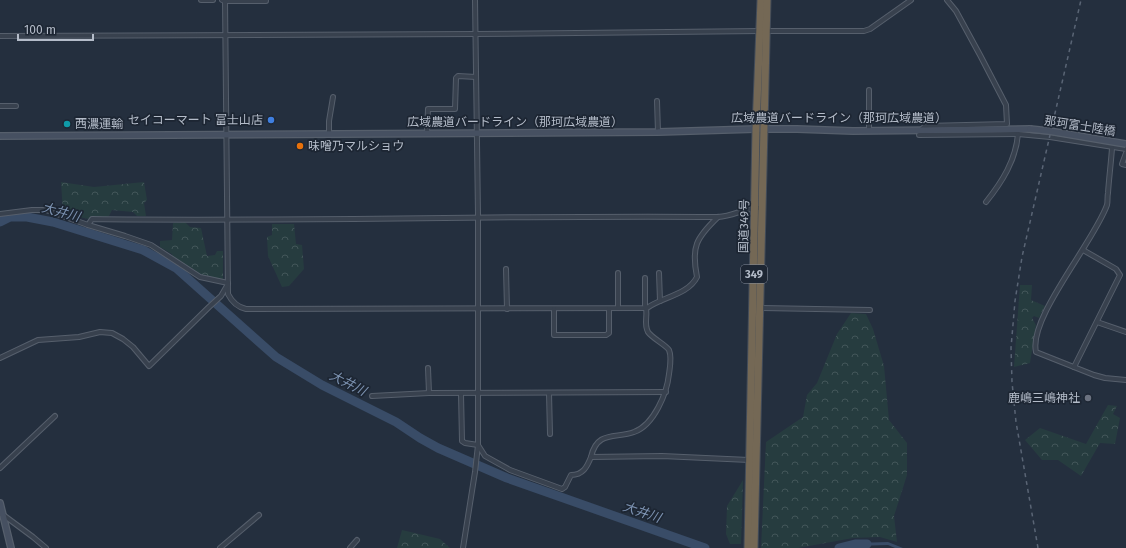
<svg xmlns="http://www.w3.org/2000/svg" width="1126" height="548" font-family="'Fira Sans','Noto Sans JP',sans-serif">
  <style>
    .forest { fill: url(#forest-crowns) }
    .water { fill: #394c67 }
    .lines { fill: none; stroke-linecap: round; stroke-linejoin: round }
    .river { stroke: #394c67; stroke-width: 9 }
    .street-casing { stroke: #565f6c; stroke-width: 6 }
    .secondary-casing { stroke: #565f6c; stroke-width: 8 }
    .highway-casing { stroke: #434c59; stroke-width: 9 }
    .street { stroke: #38414e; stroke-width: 4 }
    .secondary { stroke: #465061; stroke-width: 5.5 }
    .highway { stroke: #746855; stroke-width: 7 }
    .rail { stroke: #5a6575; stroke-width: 1.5; stroke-dasharray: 4 4; stroke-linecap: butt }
    .secondary-bridge-casing { stroke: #565f6c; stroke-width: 8; stroke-linecap: butt }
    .secondary-bridge { stroke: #465061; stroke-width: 5.5 }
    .shop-dot { fill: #3f7fe0; stroke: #1d2633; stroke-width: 1.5 }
    .culture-dot { fill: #0f9aa8; stroke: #1d2633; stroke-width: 1.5 }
    .food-dot { fill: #e8710a; stroke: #1d2633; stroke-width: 1.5 }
    .worship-dot { fill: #6b7280; stroke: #1d2633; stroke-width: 1.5 }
    .labels { text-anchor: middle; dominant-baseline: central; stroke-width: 3.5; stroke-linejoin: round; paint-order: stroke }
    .shield { fill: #1d2633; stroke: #878f9c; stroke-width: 1 }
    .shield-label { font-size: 11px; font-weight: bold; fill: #b4bcc9 }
    .street-label { font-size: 12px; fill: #b4bcc9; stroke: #1d2633 }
    .poi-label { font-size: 12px; fill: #b4bcc9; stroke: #1d2633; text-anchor: end }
    .water-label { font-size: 13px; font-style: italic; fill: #7c92b1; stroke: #1d2633 }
  </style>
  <defs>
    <pattern id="forest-crowns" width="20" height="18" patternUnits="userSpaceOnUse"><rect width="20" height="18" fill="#263c3f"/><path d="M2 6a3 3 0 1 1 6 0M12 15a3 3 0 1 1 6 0" fill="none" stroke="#435659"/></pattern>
  </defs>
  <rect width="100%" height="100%" fill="#242f3e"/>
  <g class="forest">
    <path d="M61,182L94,187L144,182L147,200L144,203L146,216H137L133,212L112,210L109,216L97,221L63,213Z"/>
    <path d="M185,222L190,227L201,228L207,256L215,255L217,251H223V281L201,276L173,258L172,254L160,247V241L172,240L173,223Z"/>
    <path d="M272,224H294L296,244L302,245L304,269L289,286L282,287L268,256L267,237L272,235Z"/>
    <path d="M1020,285H1032L1031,300L1045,306L1039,318L1034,316L1032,318L1036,325L1030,363L1014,367Z"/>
    <path d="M851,313L866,314L873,329L884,366L889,420L907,443V475L894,516L897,542L880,537L853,538L798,548H761L766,442L803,417L807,395L817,383L837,334Z"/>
    <path d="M1108,405L1117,406L1113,414L1120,418L1115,444L1100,443L1081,476L1058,460H1042L1025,440L1040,428L1086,444Z"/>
    <path d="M743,480L741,544H730L726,534L727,506Z"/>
    <path d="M402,530L440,539L450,548H397Z"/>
  </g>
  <path class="water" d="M888,542L903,548H895L888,545L855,546V543Z"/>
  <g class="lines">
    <g class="river">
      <path d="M0,222L10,217H27L53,222L143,250L176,268L276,357L322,385L396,422L420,438L438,448L507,478L705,548"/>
      <path d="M839,548L855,544H867"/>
    </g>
    <g class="street-casing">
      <g id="street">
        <path d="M201,0H213"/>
        <path d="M222,0L225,1H266"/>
        <path d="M225,0L228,294C232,302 237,307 246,309L647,308C662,297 688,295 697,277C691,247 696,238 718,217"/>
        <path d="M766,31H864L870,29L911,0"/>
        <path d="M0,36L476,34L760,31"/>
        <path d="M657,101L658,132"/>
        <path d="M0,106H16"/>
        <path d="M921,130L925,126L1007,124L1006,105L980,55L956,11L947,0"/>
        <path d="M869,131V90"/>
        <path d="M427,133L428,109H455L456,78L458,76L476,77"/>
        <path d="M329,134V121L333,97"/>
        <path d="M919,135L1018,134L1050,137L1126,149"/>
        <path d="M1112,148C1111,163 1109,178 1108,193C1107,197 1108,202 1107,205C1094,242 1028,318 1036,352L1094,375L1105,378L1126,380"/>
        <path d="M1126,153L1122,164L1126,165"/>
        <path d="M986,202C1002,182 1016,160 1018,134"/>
        <path d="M0,214L32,210H46L88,225L125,236L151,245L200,277L228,283"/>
        <path d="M88,225L92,219C301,222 509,215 718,217C735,216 745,207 762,208"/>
        <path d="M506,269L507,309"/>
        <path d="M618,273V308"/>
        <path d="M659,273L660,301"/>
        <path d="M645,278V305C649,314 643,323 648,332C652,338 666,345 669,350C672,357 670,367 669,374C667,393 654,425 634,432C616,439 597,430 591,457L662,456L749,460"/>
        <path d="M760,308L870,310"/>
        <path d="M554,309V335H606L609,333V309"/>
        <path d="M1097,322L1126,332"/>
        <path d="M0,358L38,340L79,337L100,332L112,333L123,339L133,347L149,366L209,307L221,296L228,284"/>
        <path d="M1074,367L1120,275L1116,269L1083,250"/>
        <path d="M428,368L429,393"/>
        <path d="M549,393L550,434"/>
        <path d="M461,394L462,441L465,443L478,445L485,456L510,470L562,489L565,487L571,475C583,475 587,467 591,457"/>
        <path d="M372,396L429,393L666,392"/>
        <path d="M0,468L55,416"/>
        <path d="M2,514L33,537L46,548"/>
        <path d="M220,548L259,515"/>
        <path d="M350,548L357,540"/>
        <path d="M463,548L475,472L478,445V215L475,0"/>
      </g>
    </g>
    <g class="secondary-casing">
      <g id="secondary">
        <path d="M0,136L658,132L756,129H797L853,131L1030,129"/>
        <path d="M0,503L11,548"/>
      </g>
    </g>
    <g class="highway-casing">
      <g id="highway">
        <path d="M748,548L756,129L761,0"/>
        <path d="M754,548C757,365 764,183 767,0"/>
      </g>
    </g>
    <use href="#street" class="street"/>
    <use href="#secondary" class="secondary"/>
    <use href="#highway" class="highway"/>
    <path class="rail" d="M1038,548L1016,422L1012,382L1011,348L1015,301L1022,257L1081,0"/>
    <g class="secondary-bridge-casing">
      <path id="secondary-bridge" d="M1030,129L1049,131L1126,144"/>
    </g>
    <use href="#secondary-bridge" class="secondary-bridge"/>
  </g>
  <circle class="shop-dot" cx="271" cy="120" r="4"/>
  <circle class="culture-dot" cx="67" cy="124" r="4"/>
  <circle class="food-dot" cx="300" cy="146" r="4"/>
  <circle class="worship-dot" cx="1088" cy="398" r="4"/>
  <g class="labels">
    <rect class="shield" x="741" y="265" width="26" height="18" rx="3"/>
    <g class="shield-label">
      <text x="754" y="274">349</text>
    </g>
    <g class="street-label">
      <text x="839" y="118">広域農道バードライン（那珂広域農道）</text>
      <text x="515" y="122">広域農道バードライン（那珂広域農道）</text>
      <text transform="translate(1080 126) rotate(9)">那珂富士陸橋</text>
      <text transform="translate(744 226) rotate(-89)">国道349号</text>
    </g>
    <g class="poi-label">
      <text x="263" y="120">セイコーマート 富士山店</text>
      <text x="75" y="124" text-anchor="start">西濃運輸</text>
      <text x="308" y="146" text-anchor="start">味噌乃マルショウ</text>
      <text x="1080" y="398">鹿嶋三嶋神社</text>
    </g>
    <g class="water-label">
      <text transform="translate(61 212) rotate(15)">大井川</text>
      <text transform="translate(348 383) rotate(27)">大井川</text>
      <text transform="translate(642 512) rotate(19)">大井川</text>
    </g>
  </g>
  <path d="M18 34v6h75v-6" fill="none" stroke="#b4bcc9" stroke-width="2"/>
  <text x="24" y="34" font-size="12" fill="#b4bcc9" stroke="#1d2633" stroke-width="3" paint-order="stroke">100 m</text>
</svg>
